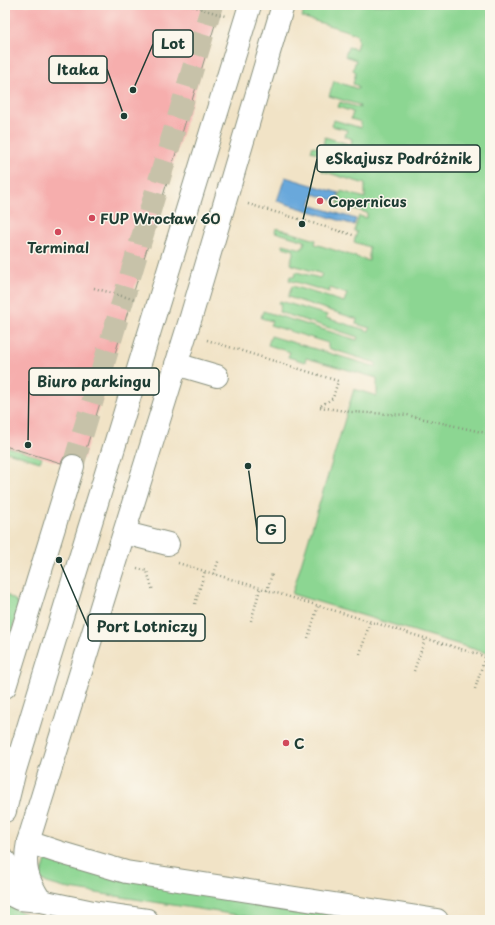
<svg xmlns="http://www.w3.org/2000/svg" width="495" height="925" font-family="'Playpen Sans',sans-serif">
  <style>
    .green { fill: #8cd692; stroke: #568a63 }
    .water { fill: #69a8db; stroke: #447288 }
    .building { fill: #f6aead }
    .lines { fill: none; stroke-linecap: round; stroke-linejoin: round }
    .minor-tunnel { stroke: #c7c2a9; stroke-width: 22; stroke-dasharray: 22 11; stroke-linecap: butt }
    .minor-casing { stroke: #88907d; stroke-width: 24 }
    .path { stroke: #88907d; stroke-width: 2.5; stroke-dasharray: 1 3; stroke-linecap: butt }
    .minor { stroke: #fff; stroke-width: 22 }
    .poi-dot { fill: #d1495b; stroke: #fbf7ec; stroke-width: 1.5 }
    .labels { text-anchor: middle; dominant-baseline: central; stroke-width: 3; stroke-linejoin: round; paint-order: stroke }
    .poi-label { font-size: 14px; font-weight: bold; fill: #1f3d34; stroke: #fbf7ec; text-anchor: start }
    .leader { fill: none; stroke: #1f3d34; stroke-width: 1.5 }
    .callout-dot { fill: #1f3d34; stroke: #fbf7ec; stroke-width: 1.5 }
    .callout { fill: #fbf7ec; stroke: #1f3d34; stroke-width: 1.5 }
    .callout-label { font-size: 15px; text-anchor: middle; font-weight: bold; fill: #1f3d34 }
  </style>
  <rect width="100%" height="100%" fill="#fbf7ec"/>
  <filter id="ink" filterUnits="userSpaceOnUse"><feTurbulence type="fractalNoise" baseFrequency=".025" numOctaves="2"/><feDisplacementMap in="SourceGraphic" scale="8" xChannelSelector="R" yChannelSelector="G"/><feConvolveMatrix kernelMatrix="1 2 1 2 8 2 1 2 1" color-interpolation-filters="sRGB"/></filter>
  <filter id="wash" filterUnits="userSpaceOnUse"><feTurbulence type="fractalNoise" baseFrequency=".012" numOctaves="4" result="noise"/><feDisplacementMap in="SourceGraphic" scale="16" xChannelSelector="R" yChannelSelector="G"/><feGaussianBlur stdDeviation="0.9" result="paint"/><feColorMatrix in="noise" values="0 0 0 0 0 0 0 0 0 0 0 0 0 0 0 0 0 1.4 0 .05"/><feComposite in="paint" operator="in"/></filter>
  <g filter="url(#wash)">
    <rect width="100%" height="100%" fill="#f1e3c6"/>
    <g class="green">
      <path d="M306,5H490V654L292,594L354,389L377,396V378L306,358L305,362L288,357L290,352L268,345L271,336L376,367V363L328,348V343L270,325L272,321L261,318L263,311L357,340L358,337L279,312L281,304H278L280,301L327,315L326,318L369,331L370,328L356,324L357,319L288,297L292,286L344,302L347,294L330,288L329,292L289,280L290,276L294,277L296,272L320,278L322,274L290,264L294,250L283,247V244L302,249L305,241L275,232L276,228L316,240L315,244L369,261V247L354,242L357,232L354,231L359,216L367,218V213L338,204L341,191L365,198V184L322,171L325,162L359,173L362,166L311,151L313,146L340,154L341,149L323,144L325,137L351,145L352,139L345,136L347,130L332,126L334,120L361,128V122L351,119L353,112L338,107L340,102L360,108L359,105L329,96L334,81L358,89V86L353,84L356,72L353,70L356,60L345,56L348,47L356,49L358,42L357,34L302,17Z"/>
      <path d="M5,446L42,457L40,462L7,452L5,457Z"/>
      <path d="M5,594L15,600L19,606L5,657Z"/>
      <path d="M47,857L374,920H269L64,888L47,883L40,879Z"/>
      <path d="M5,903L27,915L44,920H5Z"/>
    </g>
    <path class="water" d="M285,177L339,193L336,201L314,194L310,205L356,219L354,225L277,201Z"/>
    <g id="blocks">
      <path class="building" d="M5,5H221L83,459L77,454H71L64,457L61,463L5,446Z"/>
    </g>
  </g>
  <g filter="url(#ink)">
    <use href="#blocks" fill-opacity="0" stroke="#88907d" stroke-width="1"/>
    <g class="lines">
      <path class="minor-tunnel" d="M73,466L212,5"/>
      <g class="minor-casing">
        <g id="minor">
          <path d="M176,364L217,376"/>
          <path d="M125,533L168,544"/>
          <path d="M5,687L73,466"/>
          <path d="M5,811L15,770L68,597L250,5"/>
          <path d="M28,842L58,852L126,872L437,920"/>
          <path d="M5,861C12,877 19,887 33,896"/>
          <path d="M5,892L19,899L41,901L98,913L147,920"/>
          <path d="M41,901C27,880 23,867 28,842L191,317L283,5"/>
        </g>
      </g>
      <g class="path">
        <path d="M189,5L225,16"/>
        <path d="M248,204L353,235"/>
        <path d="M94,288L136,300"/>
        <path d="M207,340L338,381L333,398L319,407"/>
        <path d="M320,407L351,412L407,415L490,434"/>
        <path d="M178,563L490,658"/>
        <path d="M137,568L147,571L153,591"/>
        <path d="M214,574L219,559"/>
        <path d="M267,591L272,574"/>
        <path d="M195,604L205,571"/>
        <path d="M251,621L260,589"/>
        <path d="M308,638L318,606"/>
        <path d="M360,654L370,622"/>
        <path d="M414,671L425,639"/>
        <path d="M475,689L485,657"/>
      </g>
      <use href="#minor" class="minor"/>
    </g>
  </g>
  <g class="poi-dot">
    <circle cx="320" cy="201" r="4"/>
    <circle cx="92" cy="218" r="4"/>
    <circle cx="58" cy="232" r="4"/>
    <circle cx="286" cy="743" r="4"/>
  </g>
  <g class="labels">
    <g class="poi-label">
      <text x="328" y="201">Copernicus</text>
      <text x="100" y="218">FUP Wrocław 60</text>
      <text x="58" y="247" text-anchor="middle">Terminal</text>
      <text x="294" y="743">C</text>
    </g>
  </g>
  <path class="leader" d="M133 90L153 44M124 116L107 69M302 224L317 159M28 445L29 381M248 466L257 530M59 560L88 627"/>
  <g class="callout-dot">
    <circle cx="133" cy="90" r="4"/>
    <circle cx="124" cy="116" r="4"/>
    <circle cx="302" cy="224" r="4"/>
    <circle cx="28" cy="445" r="4"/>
    <circle cx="248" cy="466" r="4"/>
    <circle cx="59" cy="560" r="4"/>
  </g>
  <g class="callout">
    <rect x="153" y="30" width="40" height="27" rx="4"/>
    <rect x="49" y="56" width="58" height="27" rx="4"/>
    <rect x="317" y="145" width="163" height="27" rx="4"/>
    <rect x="29" y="368" width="130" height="27" rx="4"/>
    <rect x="257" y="516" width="28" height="27" rx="4"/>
    <rect x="88" y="614" width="117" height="27" rx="4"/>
  </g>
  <g class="callout-label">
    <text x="173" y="49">Lot</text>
    <text x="78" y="75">Itaka</text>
    <text x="399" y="164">eSkajusz Podróżnik</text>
    <text x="94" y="387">Biuro parkingu</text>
    <text x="271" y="535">G</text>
    <text x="147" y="632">Port Lotniczy</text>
  </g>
  <rect width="495" height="925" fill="none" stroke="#fbf7ec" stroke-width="20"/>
</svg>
